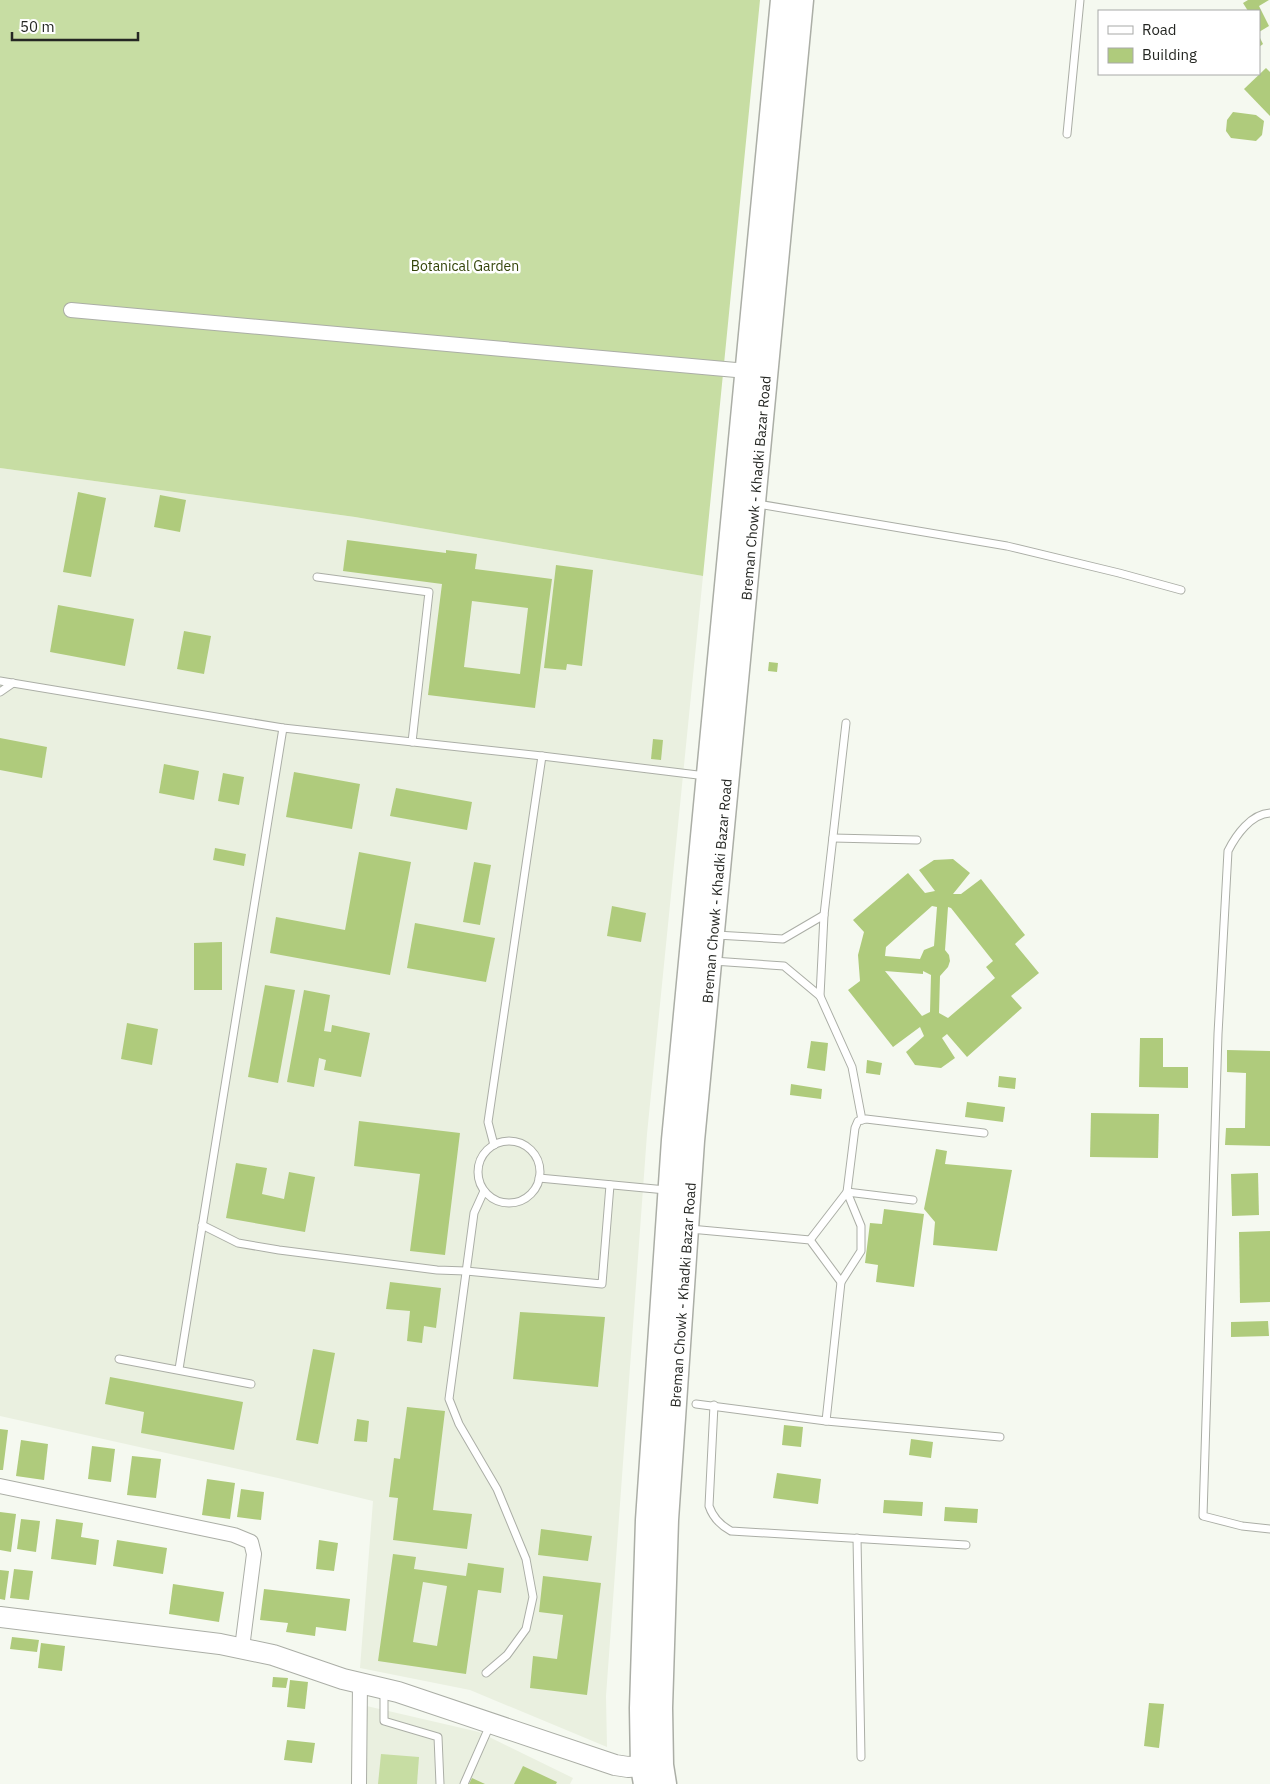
<svg xmlns="http://www.w3.org/2000/svg" width="1270" height="1784" font-family="'IBM Plex Sans',sans-serif">
  <style>
    .built { fill: #eaf0e0 }
    .garden { fill: #c7dda3 }
    .building { fill: #afcb7c; fill-rule: evenodd }
    .lines { fill: none; stroke-linecap: round; stroke-linejoin: round }
    .lane-casing { stroke: #abaea6; stroke-width: 9 }
    .street-casing { stroke: #abaea6; stroke-width: 16 }
    .secondary-casing { stroke: #abaea6; stroke-width: 22 }
    .primary-casing { stroke: #abaea6; stroke-width: 25 }
    .lane { stroke: #fff; stroke-width: 7 }
    .street { stroke: #fff; stroke-width: 14 }
    .secondary { stroke: #fff; stroke-width: 20 }
    .primary { stroke: #fff; stroke-width: 22 }
    .labels { text-anchor: middle; dominant-baseline: central; stroke-width: 5; stroke-linejoin: round; paint-order: stroke }
    .park-label { font-size: 14px; fill: #334409; stroke: #fff }
    .street-label { font-size: 14px; fill: #252723; stroke: #fff }
  </style>
  <rect width="100%" height="100%" fill="#f5f9f0"/>
  <g class="built">
    <path d="M0,468L355,517L703,576L647,1134L606,1696L607,1747L470,1690L360,1668L373,1501L278,1478L0,1416Z"/>
    <path d="M358,1704L479,1732L573,1778L570,1784H351Z"/>
  </g>
  <g class="garden">
    <path d="M0,0H760L703,576L355,517L0,468Z"/>
    <path d="M381,1754L419,1757L417,1784H378Z"/>
  </g>
  <g class="building">
    <path d="M1248,0H1269L1259,6L1269,26L1259,32V11H1248L1243,3Z"/>
    <path d="M1259,36L1263,44L1259,47Z"/>
    <path d="M1266,68L1270,72V116L1244,89Z"/>
    <path d="M1233,112L1256,115L1264,121L1262,135L1256,141L1231,138L1226,131L1227,120Z"/>
    <path d="M78,492L106,498L91,577L63,572Z"/>
    <path d="M160,495L186,500L180,532L154,527Z"/>
    <path d="M347,540L446,553V550L477,554L475,569L552,579L535,708L428,695L442,584L343,571ZM472,601L528,608L520,674L464,667Z"/>
    <path d="M556,565L593,570L582,666L567,664L566,670L544,668Z"/>
    <path d="M58,605L134,619L125,666L50,652Z"/>
    <path d="M184,631L211,636L204,674L177,669Z"/>
    <path d="M769,662L778,663L777,672L768,671Z"/>
    <path d="M0,738L47,747L42,778L0,770Z"/>
    <path d="M653,739L663,740L661,760L651,759Z"/>
    <path d="M164,764L199,771L194,800L159,793Z"/>
    <path d="M294,772L360,784L352,829L286,817Z"/>
    <path d="M223,773L244,777L239,805L218,801Z"/>
    <path d="M396,788L472,802L467,830L390,816Z"/>
    <path d="M215,848L246,854L244,866L213,860Z"/>
    <path d="M359,852L411,862L390,975L270,953L276,917L345,930Z"/>
    <path d="M953,859L970,873L953,894H961L981,879L1025,935L1015,944L1039,973L1011,996L1022,1008L967,1057L947,1034L942,1038L955,1058L941,1068L915,1065L906,1052L924,1036L920,1027L893,1047L848,990L860,981L858,955L864,932L853,920L908,873L925,893L935,891L919,870L934,860ZM932,906L937,907L934,946L924,950L920,959L885,956L886,947ZM948,907L951,908L993,961L986,967L995,978L948,1018L939,1013L940,976L948,967L950,961L949,955L945,950ZM885,971L923,974V971L931,975L930,1012L922,1016Z"/>
    <path d="M474,862L491,865L480,925L463,922Z"/>
    <path d="M612,906L646,913L641,942L607,936Z"/>
    <path d="M415,923L495,938L486,982L407,968Z"/>
    <path d="M222,942V990H194V943Z"/>
    <path d="M265,985L295,990L278,1083L248,1077Z"/>
    <path d="M304,990L330,995L324,1031L331,1032L332,1025L370,1033L361,1077L324,1070L326,1060L319,1058L314,1087L287,1082Z"/>
    <path d="M127,1023L158,1029L152,1065L121,1059Z"/>
    <path d="M1140,1038H1163V1067H1188V1088L1139,1087Z"/>
    <path d="M811,1041L828,1043L825,1071L807,1068Z"/>
    <path d="M1227,1050L1270,1051V1146L1225,1145L1226,1128H1245L1246,1073L1227,1072Z"/>
    <path d="M867,1060L882,1063L880,1075L866,1073Z"/>
    <path d="M999,1076L1016,1078L1015,1089L998,1087Z"/>
    <path d="M791,1084L822,1089L821,1099L790,1095Z"/>
    <path d="M967,1102L1005,1107L1003,1122L965,1117Z"/>
    <path d="M1091,1113L1159,1114L1158,1158L1090,1157Z"/>
    <path d="M359,1121L460,1133L445,1255L410,1251L420,1174L354,1166Z"/>
    <path d="M936,1149L947,1151L945,1164L1012,1170L997,1251L933,1245L935,1222L924,1209Z"/>
    <path d="M236,1163L267,1168L262,1194L284,1199L289,1172L315,1177L305,1232L226,1218Z"/>
    <path d="M1258,1173L1259,1215L1232,1216L1231,1174Z"/>
    <path d="M884,1209L924,1214L914,1287L876,1282L878,1265L865,1263L870,1223L882,1224Z"/>
    <path d="M1270,1231V1302L1240,1303L1239,1232Z"/>
    <path d="M390,1282L441,1288L436,1328L424,1326L422,1343L407,1341L410,1311L386,1309Z"/>
    <path d="M520,1312L605,1317L598,1387L513,1379Z"/>
    <path d="M1268,1321L1269,1336L1231,1337V1322Z"/>
    <path d="M313,1349L335,1353L318,1444L296,1440Z"/>
    <path d="M110,1377L243,1402L234,1450L141,1433L144,1412L105,1404Z"/>
    <path d="M407,1407L445,1411L433,1510L472,1514L467,1549L393,1540L398,1498L389,1497L394,1458L400,1459Z"/>
    <path d="M357,1419L369,1421L367,1442L354,1441Z"/>
    <path d="M784,1425L803,1427L801,1447L782,1445Z"/>
    <path d="M0,1429L8,1430L3,1470H0Z"/>
    <path d="M911,1439L933,1442L931,1458L909,1455Z"/>
    <path d="M21,1440L48,1444L44,1480L16,1476Z"/>
    <path d="M92,1446L115,1449L111,1482L88,1479Z"/>
    <path d="M132,1456L161,1459L156,1498L127,1495Z"/>
    <path d="M777,1473L821,1479L818,1504L773,1498Z"/>
    <path d="M207,1479L235,1483L230,1519L202,1515Z"/>
    <path d="M241,1489L264,1492L261,1520L237,1517Z"/>
    <path d="M884,1500L923,1502L922,1516L883,1513Z"/>
    <path d="M945,1507L978,1509L977,1523L944,1521Z"/>
    <path d="M0,1512L16,1514L11,1552L0,1550Z"/>
    <path d="M21,1519L40,1521L36,1552L17,1549Z"/>
    <path d="M56,1519L83,1523L81,1537L99,1540L96,1565L51,1559Z"/>
    <path d="M541,1529L592,1536L588,1561L538,1555Z"/>
    <path d="M117,1540L167,1548L163,1574L113,1566Z"/>
    <path d="M319,1540L338,1543L334,1571L316,1569Z"/>
    <path d="M393,1554L416,1557L414,1569L466,1576L468,1563L504,1568L501,1593L478,1590L466,1674L378,1661ZM423,1582L447,1586L437,1646L413,1642Z"/>
    <path d="M14,1569L33,1571L29,1600L10,1598Z"/>
    <path d="M0,1570L9,1571L5,1600L0,1599Z"/>
    <path d="M543,1576L601,1583L587,1695L530,1688L533,1656L557,1659L563,1615L539,1612Z"/>
    <path d="M173,1584L224,1592L219,1622L169,1614Z"/>
    <path d="M264,1589L350,1599L346,1631L316,1627L315,1636L286,1632L288,1623L260,1620Z"/>
    <path d="M12,1637L39,1640L37,1652L10,1649Z"/>
    <path d="M41,1643L65,1646L62,1671L38,1668Z"/>
    <path d="M273,1677L288,1678L286,1688L272,1687Z"/>
    <path d="M290,1680L308,1682L305,1709L287,1707Z"/>
    <path d="M1149,1703L1164,1704L1159,1748L1144,1746Z"/>
    <path d="M287,1740L315,1743L312,1763L284,1760Z"/>
    <path d="M523,1766L557,1782L556,1784H514Z"/>
    <path d="M472,1778L485,1784H469Z"/>
  </g>
  <g class="lines">
    <g class="lane-casing">
      <g id="lane">
        <path d="M1067,134L1080,0"/>
        <path d="M758,504L1007,546L1119,573L1181,590"/>
        <path d="M317,577L429,592L412,742"/>
        <path d="M0,681L283,728L542,756L706,776"/>
        <path d="M0,692L13,683"/>
        <path d="M1270,813C1251,814 1236,835 1228,851L1218,1034L1203,1516L1242,1526L1270,1529"/>
        <path d="M833,838L917,840"/>
        <path d="M824,915L846,723"/>
        <path d="M716,935L783,939L824,915L820,996"/>
        <path d="M713,961L784,966L820,996L852,1067L862,1120"/>
        <circle cx="509" cy="1172" r="31"/>
        <path d="M494,1145L488,1122L542,756"/>
        <path d="M539,1178L666,1190"/>
        <path d="M484,1191L474,1213L449,1399L459,1424L497,1489L526,1559L533,1597L526,1629L507,1655L486,1673"/>
        <path d="M202,1225L238,1243L279,1250L437,1270L466,1271L602,1284L610,1185"/>
        <path d="M690,1229L810,1240L841,1282L826,1421"/>
        <path d="M810,1240L847,1192L855,1128L858,1121L866,1119L984,1133"/>
        <path d="M841,1282L861,1251V1226L847,1192L913,1200"/>
        <path d="M119,1359L251,1384"/>
        <path d="M179,1369L283,728"/>
        <path d="M696,1404L826,1421L1000,1437"/>
        <path d="M714,1405L709,1506C713,1518 720,1525 731,1531L966,1545"/>
        <path d="M857,1538L861,1757"/>
        <path d="M384,1691V1721L438,1737L440,1784"/>
        <path d="M464,1784L490,1725"/>
      </g>
    </g>
    <g class="street-casing">
      <g id="street">
        <path d="M71,310L747,371"/>
        <path d="M0,1486L234,1535L251,1542L254,1554L242,1648"/>
        <path d="M359,1784L360,1683"/>
      </g>
    </g>
    <g class="secondary-casing">
      <path id="secondary" d="M0,1617L220,1644L273,1655L343,1679L398,1692L615,1765L628,1767L658,1765"/>
    </g>
    <g class="primary-casing">
      <g id="primary">
        <path d="M645,1784L642,1767L641,1708L647,1520L673,1140L782,0"/>
        <path d="M665,1784L662,1765L661,1708L667,1520L693,1141L802,0"/>
      </g>
    </g>
    <use href="#lane" class="lane"/>
    <use href="#street" class="street"/>
    <use href="#secondary" class="secondary"/>
    <use href="#primary" class="primary"/>
  </g>
  <g class="labels">
    <g class="park-label">
      <text x="465" y="266">Botanical Garden</text>
    </g>
    <g class="street-label">
      <text transform="translate(756 488) rotate(-85)">Breman Chowk - Khadki Bazar Road</text>
      <text transform="translate(717 891) rotate(-85)">Breman Chowk - Khadki Bazar Road</text>
      <text transform="translate(683 1295) rotate(-86)">Breman Chowk - Khadki Bazar Road</text>
    </g>
  </g>
  <rect x="1098" y="10" width="162" height="65" fill="#ffffff" stroke="#a8a9a7"/>
  <rect x="1108" y="26" width="25" height="8" fill="#ffffff" stroke="#a8a9a7"/>
  <text x="1142" y="35" font-size="15" fill="#252723">Road</text>
  <rect x="1108" y="48" width="25" height="15" fill="#afcb7c" stroke="#a8a9a7"/>
  <text x="1142" y="60" font-size="15" fill="#252723">Building</text>
  <path d="M12 32v8h126v-8" fill="none" stroke="#252723" stroke-width="2.5"/>
  <text x="20" y="32" font-size="15" fill="#252723" stroke="#ffffff" stroke-width="4" paint-order="stroke">50 m</text>
</svg>
